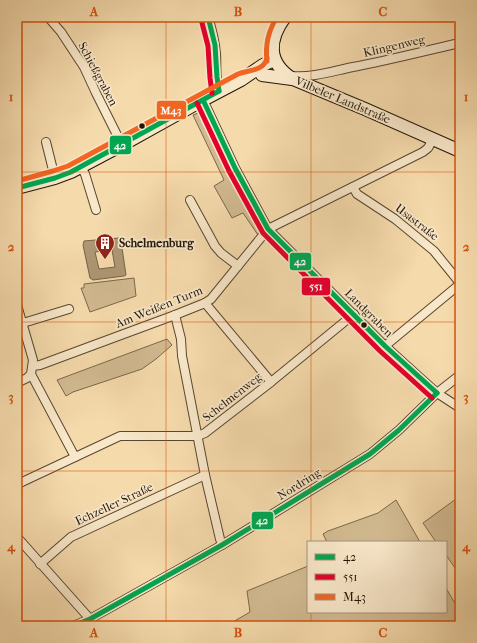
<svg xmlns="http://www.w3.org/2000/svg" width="477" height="643" font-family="'IM FELL French Canon',serif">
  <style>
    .green { fill: #d1b990; stroke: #7a684c }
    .water { fill: #ae9774; stroke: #766349; fill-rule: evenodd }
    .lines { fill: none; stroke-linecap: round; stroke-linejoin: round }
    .street-casing { stroke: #584731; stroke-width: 10 }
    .secondary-casing { stroke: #231608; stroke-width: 14 }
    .street { stroke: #f8e7c9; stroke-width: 8 }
    .secondary { stroke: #f8e7c9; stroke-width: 12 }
    .bus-1-casing { stroke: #f8e7c9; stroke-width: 8 }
    .bus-2-casing { stroke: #f8e7c9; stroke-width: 8 }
    .bus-3-casing { stroke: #f8e7c9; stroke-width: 8 }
    .bus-1 { stroke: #00a651; stroke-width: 5 }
    .bus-2 { stroke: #e4002b; stroke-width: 5 }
    .bus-3 { stroke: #f26522; stroke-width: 5 }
    .grid { fill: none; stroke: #d4520c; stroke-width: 1; stroke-opacity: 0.55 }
    .bus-dot { fill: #231608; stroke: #f8e7c9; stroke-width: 1.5 }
    .labels { text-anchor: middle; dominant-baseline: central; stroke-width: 3.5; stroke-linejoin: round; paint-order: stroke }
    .street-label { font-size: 12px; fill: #231608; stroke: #f8e7c9 }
    .poi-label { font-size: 12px; font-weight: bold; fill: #231608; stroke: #f8e7c9; text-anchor: start }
    .line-badge { stroke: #f8e7c9; stroke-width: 1.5 }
    .badge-label { font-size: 11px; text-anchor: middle; font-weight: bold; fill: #fff }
    .neatline { fill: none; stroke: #d4520c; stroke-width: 1.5 }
    .grid-label { font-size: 13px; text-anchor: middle; font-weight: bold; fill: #d4520c }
  </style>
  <rect width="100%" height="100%" fill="#f5daac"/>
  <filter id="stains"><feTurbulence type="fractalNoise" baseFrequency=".005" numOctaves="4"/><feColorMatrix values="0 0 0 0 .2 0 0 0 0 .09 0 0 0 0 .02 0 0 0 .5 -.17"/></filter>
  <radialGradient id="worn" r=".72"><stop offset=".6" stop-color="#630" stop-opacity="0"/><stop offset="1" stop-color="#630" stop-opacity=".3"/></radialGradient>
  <g class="green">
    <path d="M198,113H206L240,187L264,229L258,235L243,213L232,218L214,186L224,180L193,115Z"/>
    <path d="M134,278L136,296L90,312L81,288H84V284Z"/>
    <path d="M167,339L172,345L156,359L142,369L73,392L66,396L57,380Z"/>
    <path d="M460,496V575L446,555V542H436L423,523Z"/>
    <path d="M396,500L420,542H327L323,534L328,531L378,513Z"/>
    <path d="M308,566V612H446V588L460,612V626H226L250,612L247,591Z"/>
  </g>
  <path class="water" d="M119,238L121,241L126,275L124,276L93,280L90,278L83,245L84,241ZM112,250L115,267L99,269L95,252Z"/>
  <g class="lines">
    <g class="street-casing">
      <g id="street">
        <path d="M48,17L61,32L84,67L96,93L122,145"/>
        <path d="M208,17C212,29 215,42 216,54C217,66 215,79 219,91"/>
        <path d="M292,76C312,78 333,71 353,67C389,60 424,51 460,43"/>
        <path d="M203,100L235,168L268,229L385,346L418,376L437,393L460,408"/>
        <path d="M46,142L55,178"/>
        <path d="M81,167L85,174L96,210"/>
        <path d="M353,187L357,194L395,219L434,251L460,283"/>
        <path d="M190,200L215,246L221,253L238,266"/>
        <path d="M205,303L271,382"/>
        <path d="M17,305L33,360L31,374L27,378L17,383"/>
        <path d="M175,315L181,339L182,356L205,475L220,539L222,545"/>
        <path d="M23,323L69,309"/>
        <path d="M385,346L460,284"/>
        <path d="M33,366L40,365L175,315L205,303L211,299L268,229L423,152L428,148L433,139"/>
        <path d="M31,374L75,457"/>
        <path d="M17,485L22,482L120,436H198L205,433L271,382L354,314"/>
        <path d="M17,537L90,619"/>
        <path d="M40,564L71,537L205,475"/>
        <path d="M73,626L90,619L222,545L370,454L399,430L437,393L460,375"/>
      </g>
    </g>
    <g class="secondary-casing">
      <g id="secondary">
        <path d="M285,17C268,40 267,63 293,79L365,109L460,151"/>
        <path d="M262,75L292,79"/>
        <path d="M17,188L55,178L71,172L122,145L203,100L241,80L263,65L274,60"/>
      </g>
    </g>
    <use href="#street" class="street"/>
    <use href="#secondary" class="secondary"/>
    <g class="bus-1-casing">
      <g id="bus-1">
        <path d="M208,17L215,45L217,77L219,91"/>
        <path d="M203,100L235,168L268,229L385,346L437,393"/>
        <path d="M17,188L55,178L71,172L219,91"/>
        <path d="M73,626L90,619L222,545L370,454L399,430L437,393"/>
      </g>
    </g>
    <g class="bus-2-casing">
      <g id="bus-2">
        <path d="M201,19L208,46L210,78L212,93"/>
        <path d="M197,103L229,171L263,233L380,351L432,398"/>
      </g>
    </g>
    <g class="bus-3-casing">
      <g id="bus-3">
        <path d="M267,61C265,45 268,31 277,17"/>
        <path d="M17,181L53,171L68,166L238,74C249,70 264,71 267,58"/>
      </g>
    </g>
    <use href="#bus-1" class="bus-1"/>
    <use href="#bus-2" class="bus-2"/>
    <use href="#bus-3" class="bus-3"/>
  </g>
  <path class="grid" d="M166,17V626M311,17V542M17,172H460M17,322H460M17,471H460M311,612V626"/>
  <defs>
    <g id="building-pin" transform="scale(1)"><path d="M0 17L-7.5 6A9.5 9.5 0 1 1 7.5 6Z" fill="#8f2418" stroke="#f8e7c9"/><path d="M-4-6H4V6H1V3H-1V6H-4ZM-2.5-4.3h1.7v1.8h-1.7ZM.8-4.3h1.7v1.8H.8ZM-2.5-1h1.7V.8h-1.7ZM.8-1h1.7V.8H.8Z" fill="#fff"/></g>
  </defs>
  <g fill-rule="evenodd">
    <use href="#building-pin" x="105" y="243"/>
  </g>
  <g class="bus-dot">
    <circle cx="142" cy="126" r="3.5"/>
    <circle cx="364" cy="325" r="3.5"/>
  </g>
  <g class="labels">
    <g class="street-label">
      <text transform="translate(394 46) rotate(-13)">Klingenweg</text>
      <text transform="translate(98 74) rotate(62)">Schießgraben</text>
      <text transform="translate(343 100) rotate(23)">Vilbeler Landstraße</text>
      <text transform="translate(417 222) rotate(38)">Usastraße</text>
      <text transform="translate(159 307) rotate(-22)">Am Weißen Turm</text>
      <text transform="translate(369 313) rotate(45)">Landgraben</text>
      <text transform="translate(232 397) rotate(-38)">Schelmenweg</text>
      <text transform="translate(299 484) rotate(-32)">Nordring</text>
      <text transform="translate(114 504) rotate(-25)">Echzeller Straße</text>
    </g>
    <g class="poi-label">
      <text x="119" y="243">Schelmenburg</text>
    </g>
  </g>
  <g class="line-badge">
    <rect x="156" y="100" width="31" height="20" rx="4" fill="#f26522"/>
    <rect x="109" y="135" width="23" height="20" rx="4" fill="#00a651"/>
    <rect x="289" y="252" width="23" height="19" rx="4" fill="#00a651"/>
    <rect x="301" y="277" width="30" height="19" rx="4" fill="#e4002b"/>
    <rect x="251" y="511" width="23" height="19" rx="4" fill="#00a651"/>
  </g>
  <g class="badge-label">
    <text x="171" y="114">M43</text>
    <text x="120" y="149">42</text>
    <text x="300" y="265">42</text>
    <text x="316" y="290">551</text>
    <text x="262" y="524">42</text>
  </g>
  <rect width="477" height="643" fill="none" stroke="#f5daac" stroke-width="44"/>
  <rect x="307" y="541" width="140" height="72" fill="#f8e7c9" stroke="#a3937c"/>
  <rect x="315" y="554" width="20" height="6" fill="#00a651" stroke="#a3937c"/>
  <text x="343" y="561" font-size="12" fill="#231608">42</text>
  <rect x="315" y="574" width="20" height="6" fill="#e4002b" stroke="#a3937c"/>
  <text x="343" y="581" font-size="12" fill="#231608">551</text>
  <rect x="315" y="594" width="20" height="6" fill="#f26522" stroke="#a3937c"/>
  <text x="343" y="601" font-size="12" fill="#231608">M43</text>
  <rect x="22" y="22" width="433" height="599" class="neatline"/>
  <g class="grid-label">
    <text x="94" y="16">A</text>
    <text x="238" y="16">B</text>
    <text x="383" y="16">C</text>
    <text x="11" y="101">1</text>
    <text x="466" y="101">1</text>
    <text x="11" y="251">2</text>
    <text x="466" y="251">2</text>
    <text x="11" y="401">3</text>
    <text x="466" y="401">3</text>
    <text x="11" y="551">4</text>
    <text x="466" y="551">4</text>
    <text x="94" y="637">A</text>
    <text x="238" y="637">B</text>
    <text x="383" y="637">C</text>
  </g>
  <rect width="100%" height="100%" filter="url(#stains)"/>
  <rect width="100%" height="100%" fill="url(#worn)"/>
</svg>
